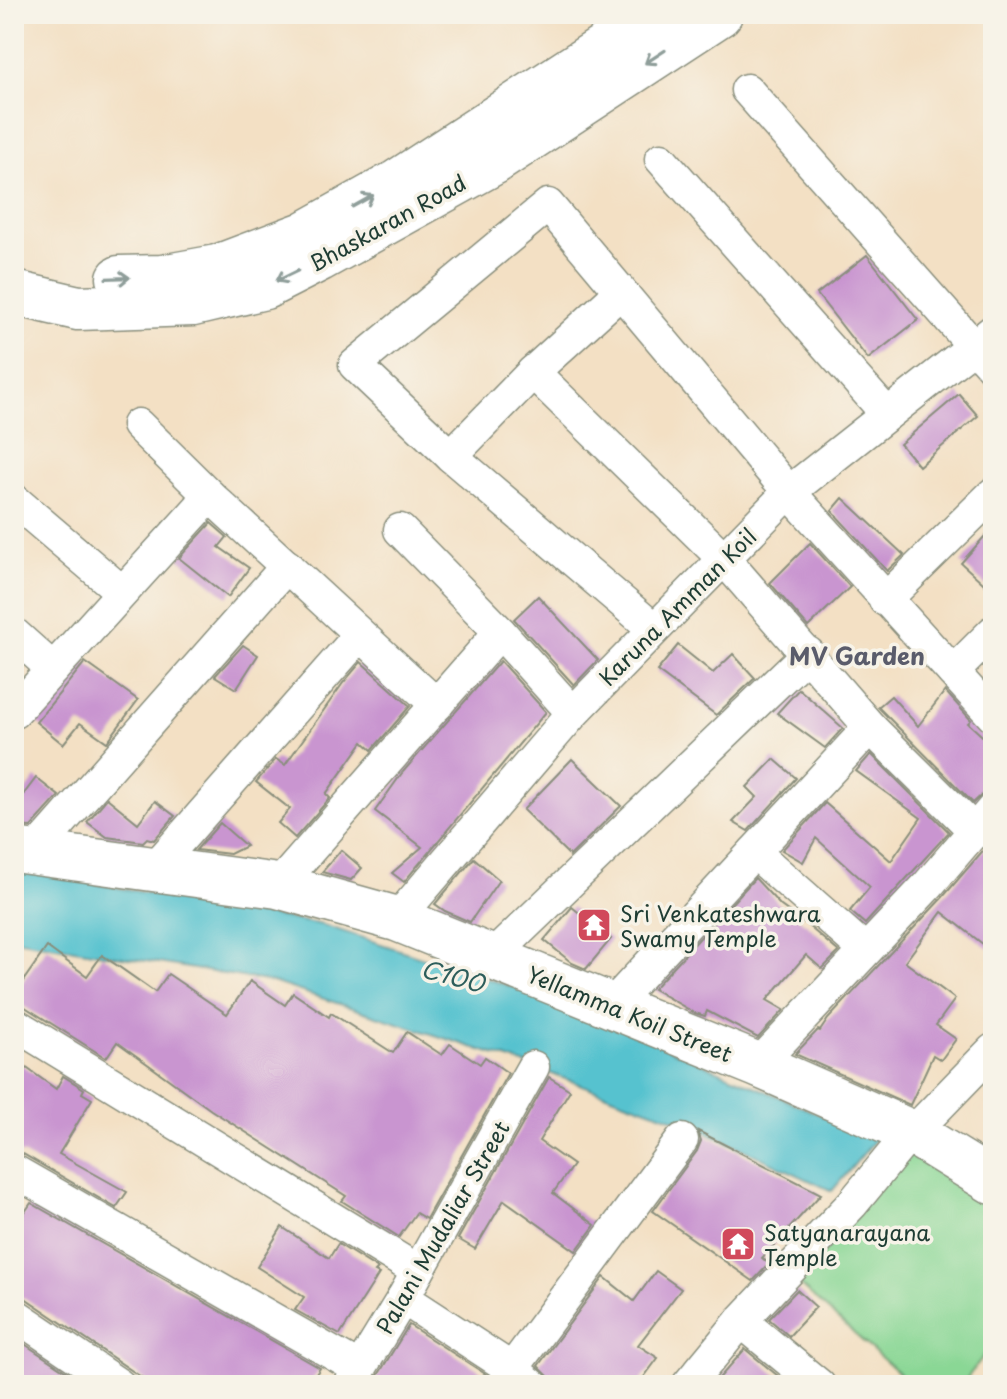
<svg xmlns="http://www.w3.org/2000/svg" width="1007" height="1399" font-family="'Playpen Sans',sans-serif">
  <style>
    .green { fill: #8ad795; stroke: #548a64; stroke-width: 2 }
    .water { fill: #56c2cf; stroke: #3a8082; stroke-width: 2 }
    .building { fill: #c995d0 }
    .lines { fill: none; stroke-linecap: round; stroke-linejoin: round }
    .street-casing { stroke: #898e7c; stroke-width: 35 }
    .secondary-casing { stroke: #898e7c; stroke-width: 47 }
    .street { stroke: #fff; stroke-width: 32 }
    .secondary { stroke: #fff; stroke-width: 44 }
    .oneway { stroke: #8f9e9a }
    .labels { text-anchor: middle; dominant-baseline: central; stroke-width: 7; stroke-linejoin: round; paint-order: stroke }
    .street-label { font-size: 22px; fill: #1f3d34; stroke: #f7f3e8 }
    .poi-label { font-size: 22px; fill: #1f3d34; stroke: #f7f3e8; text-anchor: start }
    .neighbourhood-label { font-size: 24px; font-weight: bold; fill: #5a5c6b; stroke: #f7f3e8 }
    .water-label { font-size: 24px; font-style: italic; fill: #2d5e5b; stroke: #f7f3e8 }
  </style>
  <rect width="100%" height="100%" fill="#f7f3e8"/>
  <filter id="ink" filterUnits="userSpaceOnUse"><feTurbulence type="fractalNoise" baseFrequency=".0125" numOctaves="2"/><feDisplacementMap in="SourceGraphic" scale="16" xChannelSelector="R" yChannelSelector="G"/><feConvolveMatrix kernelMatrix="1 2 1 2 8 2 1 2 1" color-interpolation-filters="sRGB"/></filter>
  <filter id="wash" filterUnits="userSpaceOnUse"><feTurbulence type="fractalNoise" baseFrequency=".006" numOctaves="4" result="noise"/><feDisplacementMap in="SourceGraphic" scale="32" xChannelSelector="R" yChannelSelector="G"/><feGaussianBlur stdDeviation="1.8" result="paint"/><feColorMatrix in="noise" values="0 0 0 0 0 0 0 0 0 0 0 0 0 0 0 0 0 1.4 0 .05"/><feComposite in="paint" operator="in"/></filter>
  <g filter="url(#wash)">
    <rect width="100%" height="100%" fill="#f3e0c4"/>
    <path class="green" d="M909,1154L993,1205V1343L962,1385H912L797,1283Z"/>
    <path class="water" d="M14,869L323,925L565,1004L876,1139L832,1191L696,1127L533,1067L272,982L14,939Z"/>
    <g id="blocks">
      <g class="building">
        <path d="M867,255L918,320L868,359L817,294Z"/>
        <path d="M959,394L978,416L919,466L900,444Z"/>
        <path d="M843,498L904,555L887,571L832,511Z"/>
        <path d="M211,523L227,537L219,547L249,568L228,597L179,558Z"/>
        <path d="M993,527V592L961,563Z"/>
        <path d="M810,543L850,587L808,627L770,583Z"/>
        <path d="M538,596L598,660L574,685L514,619Z"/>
        <path d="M243,645L258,655L236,689L215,676Z"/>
        <path d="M678,645L713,673L733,654L755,678L716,715L657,671Z"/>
        <path d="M500,661L546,712L404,882L392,873L422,847L375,811L402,773Z"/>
        <path d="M85,662L138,700L107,742L80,723L63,744L36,722Z"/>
        <path d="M361,662L410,706L372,750L363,742L326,794L330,798L295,838L278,823L290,809L256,782L276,759L285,765L343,683Z"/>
        <path d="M799,689L843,728L825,748L777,713Z"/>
        <path d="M945,691L971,720L968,723L993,746V790L986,791L973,803L878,707L891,696L918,726Z"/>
        <path d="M871,754L949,832L865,924L850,911L870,887L816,838L803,862L782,850L825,803L891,861L921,818L856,771Z"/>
        <path d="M572,759L621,806L570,856L523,810Z"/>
        <path d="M774,759L796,778L748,831L733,822L757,797L747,787Z"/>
        <path d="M36,778L59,796L31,827L14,826V807Z"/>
        <path d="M107,798L138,823L155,801L175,816L154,840L147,838L143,842L107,837L87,822Z"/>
        <path d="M220,823L246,846L230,854L196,850Z"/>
        <path d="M993,839V952L942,912L905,962L955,999L936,1025L956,1039L941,1060L933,1055L910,1105L795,1054L818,1030L820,1031L828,1019L942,898Z"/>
        <path d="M341,850L362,868L351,880L322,872Z"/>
        <path d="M474,858L499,880L470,922L445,911L435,904Z"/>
        <path d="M755,878L781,906L806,924L839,952L822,969L806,955L767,1000L784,1010L758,1038L707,1011L705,1016L695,1013L653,989Z"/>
        <path d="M572,907L611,939L586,969L572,963L544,940Z"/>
        <path d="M47,947L87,976L102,955L155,992L168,974L227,1014L250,981L285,1005L293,993L329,1017L331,1013L393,1053L407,1032L442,1055L450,1044L480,1064L485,1057L508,1073L426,1219L416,1213L399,1237L342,1201L346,1196L211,1110L117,1042L106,1058L14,1000V994Z"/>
        <path d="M14,1059L56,1089L63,1076L84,1089L82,1093L92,1099L59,1154L127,1192L116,1208L23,1154L14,1152Z"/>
        <path d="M549,1077L570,1090L539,1141L573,1165L553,1193L595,1225L576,1251L504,1200L475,1249L458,1239Z"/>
        <path d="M698,1131L821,1194L762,1258L769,1264L753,1281L653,1211L697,1151L701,1141Z"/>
        <path d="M31,1203L320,1368L309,1385H153L25,1298L14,1295V1228Z"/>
        <path d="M282,1227L329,1258L338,1244L378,1269L375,1272L379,1274L340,1335L295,1310L304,1297L257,1267Z"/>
        <path d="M656,1271L681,1289L638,1345L658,1358L638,1385H551L549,1377L538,1366L604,1277L634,1301Z"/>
        <path d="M797,1290L816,1307L789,1336L769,1319Z"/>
        <path d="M409,1325L501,1384L502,1385H372Z"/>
        <path d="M14,1337L74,1377L68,1385H14Z"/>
        <path d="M745,1349L789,1385H713Z"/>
      </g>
    </g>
  </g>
  <g filter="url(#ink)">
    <use href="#blocks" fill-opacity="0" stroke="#898e7c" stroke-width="2"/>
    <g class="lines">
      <g class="street-casing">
        <g id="street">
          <path d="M747,90L993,368"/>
          <path d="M661,159L887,414"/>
          <path d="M533,372L621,292"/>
          <path d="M138,425L210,496L437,705"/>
          <path d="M451,456L533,372L725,560L870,727L976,832"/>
          <path d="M14,500L122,592"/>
          <path d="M400,530L500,632L573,713"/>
          <path d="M885,600L993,494"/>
          <path d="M654,629L451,456L355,365L548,205L789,492L993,716"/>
          <path d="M14,634L53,669"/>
          <path d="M953,672L993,632"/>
          <path d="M14,712L210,496"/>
          <path d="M754,852L865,950"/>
          <path d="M32,855L287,566"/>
          <path d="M153,870L360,635"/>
          <path d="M278,886L500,632"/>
          <path d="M397,919L573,713L789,492L993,331"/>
          <path d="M493,956L808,653"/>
          <path d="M611,1006L870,727"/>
          <path d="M16,1025L418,1271"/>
          <path d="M758,1065L928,885L993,809"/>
          <path d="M14,1171L360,1369"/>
          <path d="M403,1298L512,1369L532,1385"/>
          <path d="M14,1314L119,1385"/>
          <path d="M741,1321L819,1385"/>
          <path d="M512,1369L682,1140"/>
          <path d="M350,1385L403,1298L533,1067"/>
          <path d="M688,1385L741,1321L852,1204L898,1148L993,1050"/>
        </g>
      </g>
      <g class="secondary-casing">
        <g id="secondary">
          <path d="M119,278L162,277L217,267L304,234L397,182L655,14"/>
          <path d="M14,293L78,308L193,304L265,287L320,259L493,163L720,14"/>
          <path d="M14,850L278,886L397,919L758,1065L915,1134L993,1182"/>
        </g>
      </g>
      <use href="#street" class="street"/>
      <use href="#secondary" class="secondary"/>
    </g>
    <defs><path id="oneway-shaft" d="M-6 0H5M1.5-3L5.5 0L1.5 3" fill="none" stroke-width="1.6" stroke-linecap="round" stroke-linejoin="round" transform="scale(2)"/></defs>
    <g class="oneway">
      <use href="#oneway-shaft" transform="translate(655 57) rotate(147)"/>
      <use href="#oneway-shaft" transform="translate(363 201) rotate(-29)"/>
      <use href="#oneway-shaft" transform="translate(287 276) rotate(154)"/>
      <use href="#oneway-shaft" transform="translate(118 278) rotate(-2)"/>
    </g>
  </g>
  <defs>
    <g id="temple-square" transform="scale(1.8)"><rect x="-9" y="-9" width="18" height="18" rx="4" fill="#d1495b" stroke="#f7f3e8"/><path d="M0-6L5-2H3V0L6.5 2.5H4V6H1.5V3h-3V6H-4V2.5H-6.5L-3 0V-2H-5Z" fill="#fff"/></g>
  </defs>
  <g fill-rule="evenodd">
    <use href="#temple-square" x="594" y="925"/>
    <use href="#temple-square" x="738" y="1244"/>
  </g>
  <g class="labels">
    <g class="street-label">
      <text transform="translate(387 222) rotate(-29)">Bhaskaran Road</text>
      <text transform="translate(677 606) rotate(-45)">Karuna Amman Koil</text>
      <text transform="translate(630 1013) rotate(22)">Yellamma Koil Street</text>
      <text transform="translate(442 1227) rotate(-60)">Palani Mudaliar Street</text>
    </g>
    <g class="poi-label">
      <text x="620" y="912">Sri Venkateshwara<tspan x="620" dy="25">Swamy Temple</tspan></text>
      <text x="764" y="1231">Satyanarayana<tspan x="764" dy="25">Temple</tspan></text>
    </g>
    <g class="neighbourhood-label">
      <text x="857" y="655">MV Garden</text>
    </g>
    <g class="water-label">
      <text transform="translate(453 975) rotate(15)">C100</text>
    </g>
  </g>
  <rect width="1007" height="1399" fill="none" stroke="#f7f3e8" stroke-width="48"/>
</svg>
